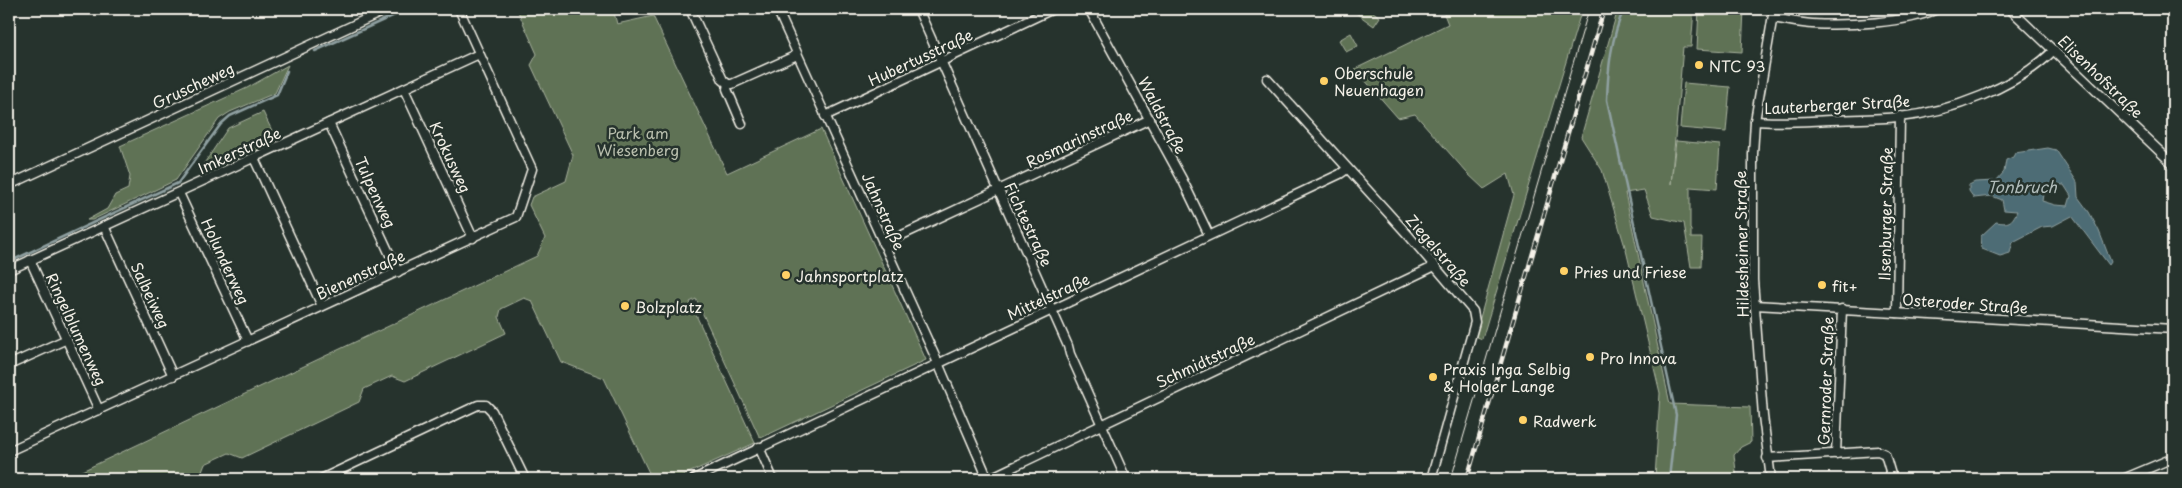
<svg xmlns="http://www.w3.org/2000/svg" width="2182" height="488" font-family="'Playpen Sans',sans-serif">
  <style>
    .green { fill: #5e7255; stroke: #a9b29e }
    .water { fill: #4d6c74; stroke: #90a1a2; fill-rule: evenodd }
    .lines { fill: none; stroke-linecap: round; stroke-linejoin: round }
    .stream { stroke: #90a1a2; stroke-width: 2.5 }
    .minor-casing { stroke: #f4f1e8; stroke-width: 11 }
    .minor { stroke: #26332d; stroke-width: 8 }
    .tram { stroke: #f4f1e8; stroke-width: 1 }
    .rail-casing { stroke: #f4f1e8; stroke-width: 4.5 }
    .rail { stroke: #26332d; stroke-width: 2.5; stroke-dasharray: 8; stroke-linecap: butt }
    .poi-dot { fill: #ffd166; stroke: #26332d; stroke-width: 2 }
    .labels { text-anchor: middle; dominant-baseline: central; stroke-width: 5; stroke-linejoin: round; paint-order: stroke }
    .street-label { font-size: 15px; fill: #f4f1e8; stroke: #26332d }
    .poi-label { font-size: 15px; fill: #f4f1e8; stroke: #26332d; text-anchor: start }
    .park-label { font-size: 15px; fill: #b8bead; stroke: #26332d }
    .water-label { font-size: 16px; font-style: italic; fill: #b1bcba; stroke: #26332d }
  </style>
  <rect width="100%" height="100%" fill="#26332d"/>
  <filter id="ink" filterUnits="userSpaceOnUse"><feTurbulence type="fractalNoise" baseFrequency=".02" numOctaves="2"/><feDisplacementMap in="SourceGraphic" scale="10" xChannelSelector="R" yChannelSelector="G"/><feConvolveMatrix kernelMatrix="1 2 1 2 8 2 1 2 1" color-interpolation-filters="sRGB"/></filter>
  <g filter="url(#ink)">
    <g class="green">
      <path d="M517,9H613L617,24L653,16L727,173L821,129L926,360L763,437L759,436L696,299L690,302L755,443L675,479H652L604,378L561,362L532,301L524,298L501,309L499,317L506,333L405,381L392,376L364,389L359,402L242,458L229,453L205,464L200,477L196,479H65L537,256L545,238L529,205L532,197L566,181L573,155L531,65L537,54Z"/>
      <path d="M1359,9H1369L1380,17L1374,26L1356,13Z"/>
      <path d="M1442,9H1582L1482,339L1475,336L1514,195L1508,174L1484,189L1467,173L1415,114L1398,118L1355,69L1448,24Z"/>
      <path d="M1618,9H1694L1691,47H1683L1671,184L1676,141L1720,145L1717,189L1690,187V229L1691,230V238H1702L1701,267H1691L1684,223L1653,216L1644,190L1625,193L1670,404L1750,407L1751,442L1741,447L1734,455L1737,479H1655L1660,393L1626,250L1602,170L1581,137Z"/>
      <path d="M1699,9H1744L1742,52L1697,49Z"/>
      <path d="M1351,33L1358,46L1346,52L1339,40Z"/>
      <path d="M288,65L275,93L230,112L219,119L176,180L92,220H87L107,209L115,195L128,189L130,176L120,146L247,88Z"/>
      <path d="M1684,83L1730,87L1726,132L1680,128Z"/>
      <path d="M263,112L275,137L269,140L271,146L205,176L201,168L228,128Z"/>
    </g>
    <path class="water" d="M2048,148L2056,150L2077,182L2078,197L2089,212L2099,231L2111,262L2109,265L2072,216L2053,226L2042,227L2013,242L2010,253L2000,256L1982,249L1981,236L1996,222C2008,224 2012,223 2017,211L2004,210L2002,200L1992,196L1974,198L1969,191V185L1975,182L1996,181L2004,172L2006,160L2013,157L2015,153ZM2050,184L2064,185L2071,196L2068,206L2055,205L2042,201L2044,188Z"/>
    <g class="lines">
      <g class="stream">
        <path d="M1624,9C1611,38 1608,68 1607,100L1676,415L1669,479"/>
        <path d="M315,51L408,9"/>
        <path d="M9,262L178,183L221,124L230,116L277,95L287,71"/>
      </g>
      <g class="minor-casing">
        <g id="minor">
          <path d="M690,9L723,80L728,84H732L797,55"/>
          <path d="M777,9L938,363L988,479"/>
          <path d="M918,9L1068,346L1070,354L1126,479"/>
          <path d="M1089,9L1182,179L1209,235"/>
          <path d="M2010,9L2173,164"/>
          <path d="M1773,18C1786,20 1799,23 1812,24C1846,26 1906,23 1937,9"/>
          <path d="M1267,79L1409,236L1473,311L1475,322L1431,479"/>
          <path d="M728,84L727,89L742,124"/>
          <path d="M404,89L473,238"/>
          <path d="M825,116L1053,9"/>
          <path d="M1755,121C1780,123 1806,121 1831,120C1853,119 1877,119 1899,117C1951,112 2017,87 2054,50"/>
          <path d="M329,123L398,272"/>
          <path d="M254,158L322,306"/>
          <path d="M9,185L388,9"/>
          <path d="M179,193L248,341"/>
          <path d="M104,226L173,376"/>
          <path d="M883,244L1150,119"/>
          <path d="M30,260L99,410"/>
          <path d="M9,270L479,54"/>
          <path d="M1755,305L2173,329"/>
          <path d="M1897,313L1900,116"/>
          <path d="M9,365L67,339"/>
          <path d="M759,447L773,479"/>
          <path d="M9,451L516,217L532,169L459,9"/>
          <path d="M1836,454L1842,309"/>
          <path d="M1767,458L1878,451L1885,454L1892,478"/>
          <path d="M321,479L478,405H486L492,411L525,479"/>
          <path d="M694,479L1340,174L1347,169"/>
          <path d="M988,479L1435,266"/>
          <path d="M1771,479L1763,416L1753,280V154L1755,121L1774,9"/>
          <path d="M2123,479L2173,458"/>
        </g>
      </g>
      <use href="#minor" class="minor"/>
      <path class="tram" d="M1451,479L1589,9"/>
      <g class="rail-casing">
        <path id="rail" d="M1467,479L1604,9"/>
      </g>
      <use href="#rail" class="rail"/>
    </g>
  </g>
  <g class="poi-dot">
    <circle cx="1699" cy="65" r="5"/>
    <circle cx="1324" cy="81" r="5"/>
    <circle cx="1564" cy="271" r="5"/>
    <circle cx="786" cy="275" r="5"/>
    <circle cx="1822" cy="285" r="5"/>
    <circle cx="625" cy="306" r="5"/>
    <circle cx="1590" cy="357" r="5"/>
    <circle cx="1433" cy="377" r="5"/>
    <circle cx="1523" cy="420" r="5"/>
  </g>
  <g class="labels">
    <g class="street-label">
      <text transform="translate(920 57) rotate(-25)">Hubertusstraße</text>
      <text transform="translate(2101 76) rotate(44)">Elisenhofstraße</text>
      <text transform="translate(193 85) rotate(-25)">Gruscheweg</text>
      <text transform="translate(1837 104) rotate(-3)">Lauterberger Straße</text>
      <text transform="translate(1163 115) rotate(62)">Waldstraße</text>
      <text transform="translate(1079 138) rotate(-25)">Rosmarinstraße</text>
      <text transform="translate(239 150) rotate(-25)">Imkerstraße</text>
      <text transform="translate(451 157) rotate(65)">Krokusweg</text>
      <text transform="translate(376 192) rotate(65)">Tulpenweg</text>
      <text transform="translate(884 211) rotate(66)">Jahnstraße</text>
      <text transform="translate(1885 214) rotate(-89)">Ilsenburger Straße</text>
      <text transform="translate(1029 224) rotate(65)">Fichtestraße</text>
      <text transform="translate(1741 244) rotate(-91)">Hildesheimer Straße</text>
      <text transform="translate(1439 250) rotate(49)">Ziegelstraße</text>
      <text transform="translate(226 261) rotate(65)">Holunderweg</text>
      <text transform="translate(360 274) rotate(-25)">Bienenstraße</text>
      <text transform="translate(151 295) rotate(65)">Salbeiweg</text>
      <text transform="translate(1048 296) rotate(-25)">Mittelstraße</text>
      <text transform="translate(1965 303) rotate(4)">Osteroder Straße</text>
      <text transform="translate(77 329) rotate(65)">Ringelblumenweg</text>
      <text transform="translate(1205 360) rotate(-25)">Schmidtstraße</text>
      <text transform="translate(1825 381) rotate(-88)">Gernroder Straße</text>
    </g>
    <g class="poi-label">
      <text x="1709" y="65">NTC 93</text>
      <text x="1334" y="72">Oberschule<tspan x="1334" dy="17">Neuenhagen</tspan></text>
      <text x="1574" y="271">Pries und Friese</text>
      <text x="796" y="275">Jahnsportplatz</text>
      <text x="1832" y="285">fit+</text>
      <text x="635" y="306">Bolzplatz</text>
      <text x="1600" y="357">Pro Innova</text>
      <text x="1443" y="368">Praxis Inga Selbig<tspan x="1443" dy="17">&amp; Holger Lange</tspan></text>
      <text x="1533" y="420">Radwerk</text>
    </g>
    <g class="park-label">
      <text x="638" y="132">Park am<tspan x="638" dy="17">Wiesenberg</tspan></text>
    </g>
    <g class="water-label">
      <text x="2022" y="186">Tonbruch</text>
    </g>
  </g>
  <rect width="2182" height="488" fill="none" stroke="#26332d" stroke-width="30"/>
  <rect x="15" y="15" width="2152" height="458" fill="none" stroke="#f4f1e8" stroke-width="2" filter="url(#ink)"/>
</svg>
